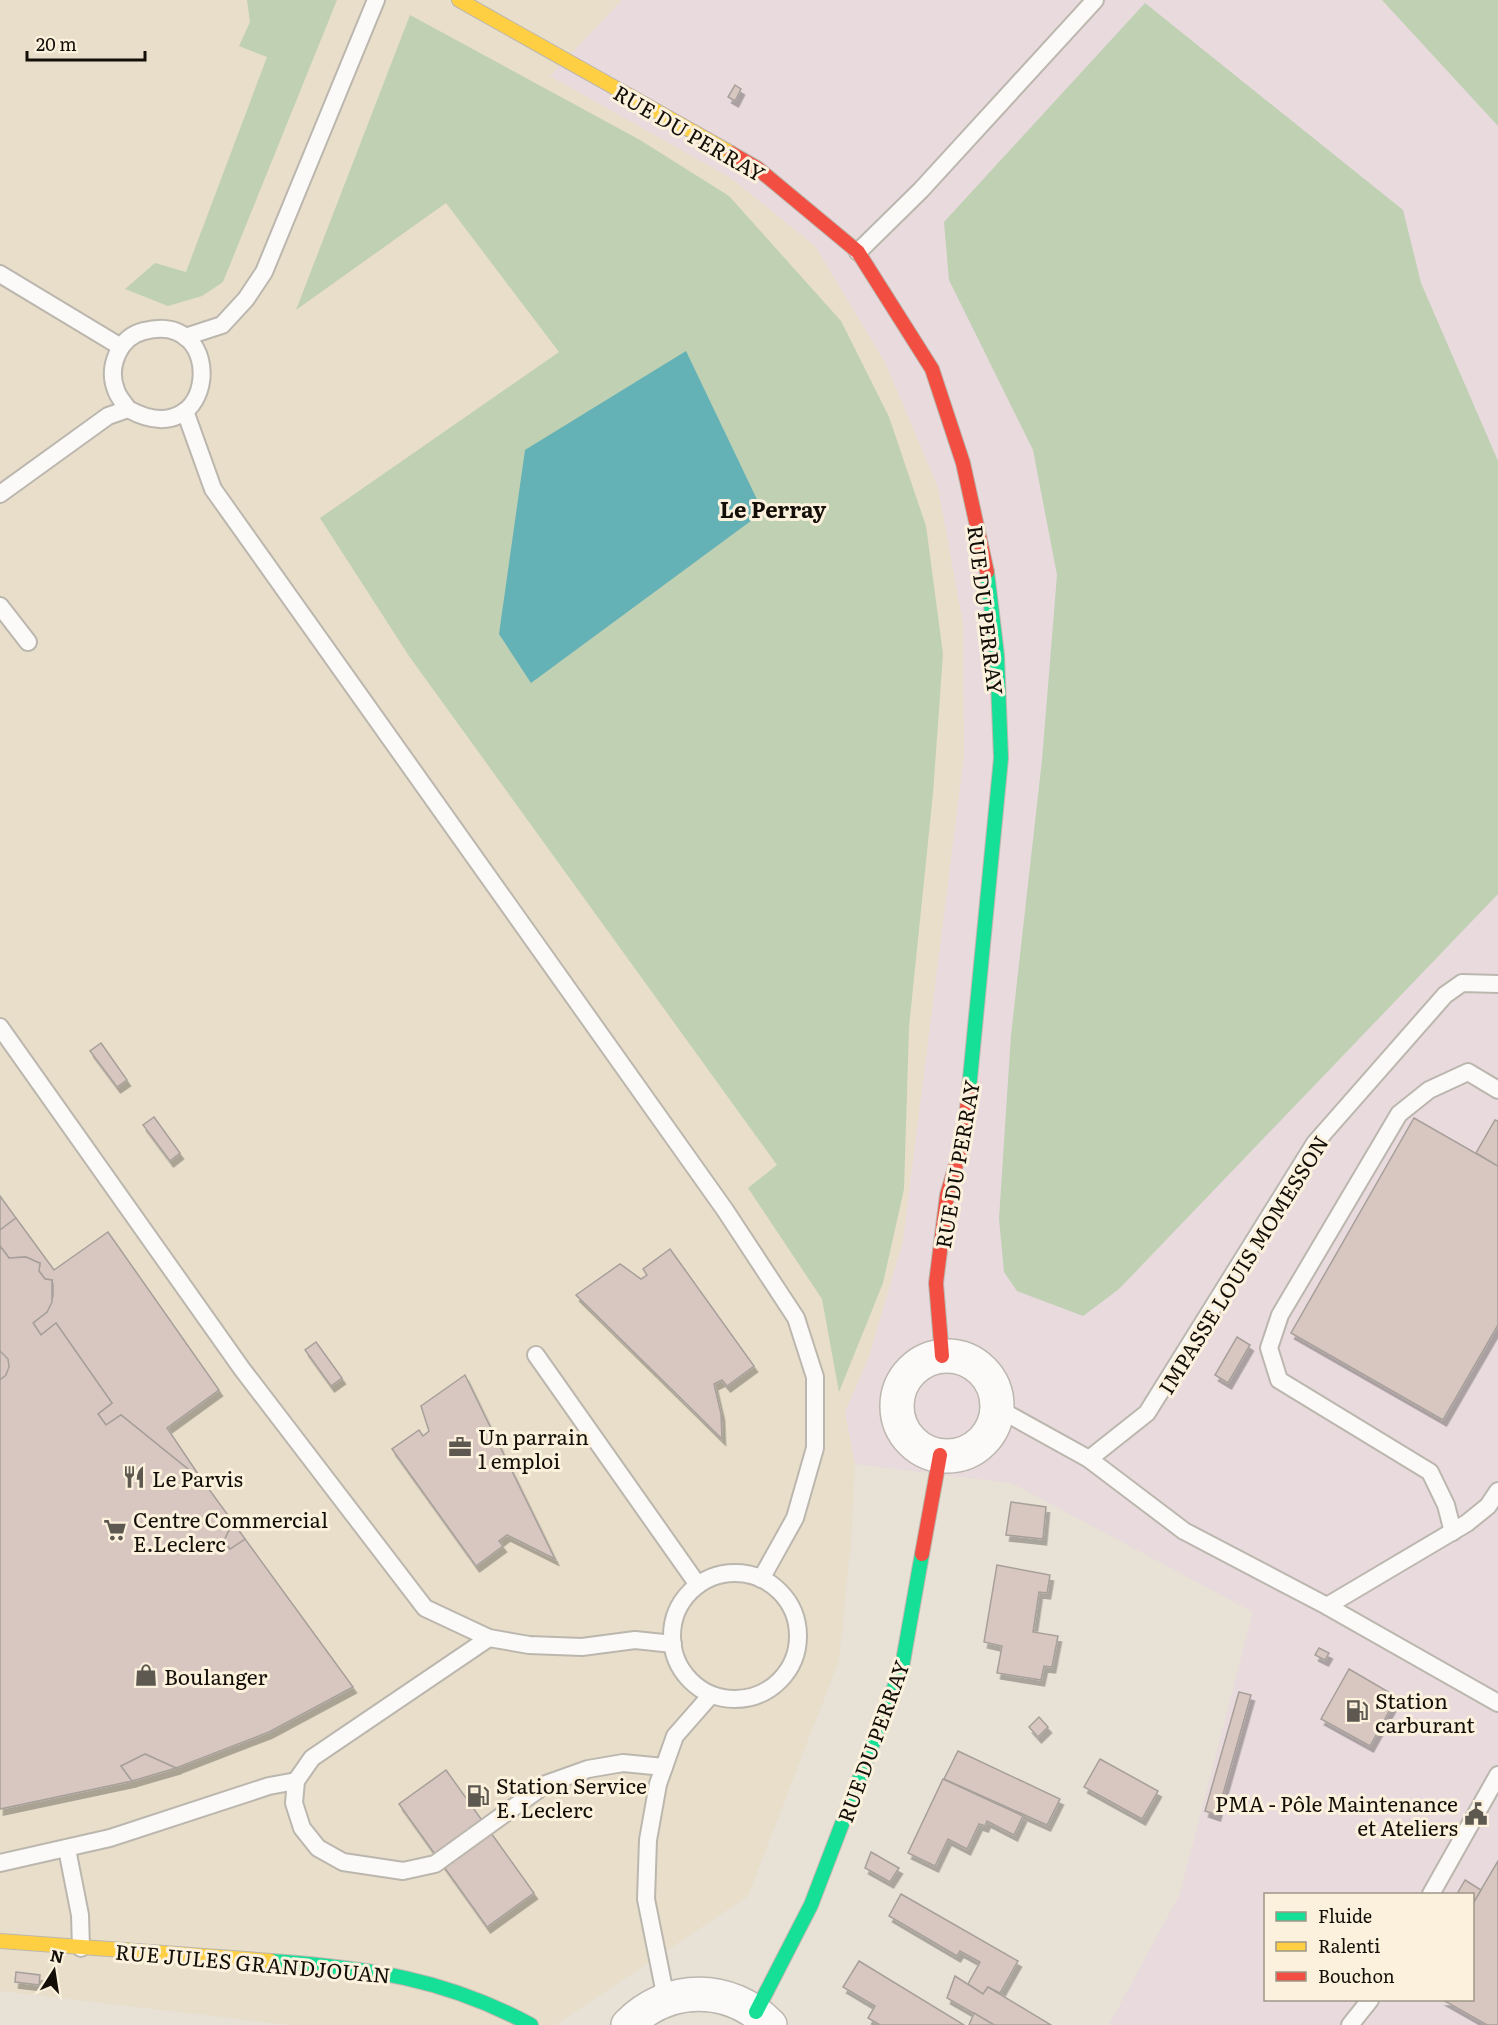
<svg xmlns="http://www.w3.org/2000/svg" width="1498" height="2025" font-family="Literata,serif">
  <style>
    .built { fill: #e8deca }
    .industrial { fill: #e8dadd; fill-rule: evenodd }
    .green { fill: #bfd0b3 }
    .water { fill: #64b1b6 }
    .building { fill: #d8c6c1; stroke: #a7a09a; stroke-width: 1.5; filter: url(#shadow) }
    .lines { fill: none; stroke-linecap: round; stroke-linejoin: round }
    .lane-casing { stroke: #bcb7ae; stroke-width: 20 }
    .street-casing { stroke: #bcb7ae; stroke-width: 36 }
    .fast-casing { stroke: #bcb7ae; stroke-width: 16 }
    .slow-casing { stroke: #bcb7ae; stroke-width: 16 }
    .jam-casing { stroke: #bcb7ae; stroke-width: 16 }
    .lane { stroke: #fbfaf9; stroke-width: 16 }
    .street { stroke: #fbfaf9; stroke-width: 33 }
    .fast { stroke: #16e098; stroke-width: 14 }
    .slow { stroke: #ffcf43; stroke-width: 14 }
    .jam { stroke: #f24e42; stroke-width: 14 }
    .labels { text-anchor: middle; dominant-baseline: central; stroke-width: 6; stroke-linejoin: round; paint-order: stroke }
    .street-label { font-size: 21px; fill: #130f08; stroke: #fbf1dc }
    .poi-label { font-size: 21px; fill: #130f08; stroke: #fbf1dc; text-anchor: start }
    .neighbourhood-label { font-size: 22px; font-weight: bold; fill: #130f08; stroke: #fbf1dc }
  </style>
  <defs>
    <filter id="shadow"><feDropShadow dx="3.5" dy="6" stdDeviation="0" flood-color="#0004"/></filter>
  </defs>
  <rect width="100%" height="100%" fill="#e7e1d6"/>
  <path class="built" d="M0,0H622L551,76L731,178L815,246L885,362L938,487L963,623L964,756L903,1241L869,1357L845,1412L855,1464L851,1540L839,1660L748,1896L555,2025H291L0,1991Z"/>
  <path class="industrial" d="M622,0H1382L1498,126V2025H1109L1180,1894L1253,1612L1012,1483L855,1464L845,1412L869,1357L903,1241L964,756L963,623L938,487L885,362L815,246L731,178L550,76ZM1266,1894H1472V2000H1266Z"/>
  <g class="green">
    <path d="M247,0H337L223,282L202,296L168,306L125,289L155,263L186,272L267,57L239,46L250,22Z"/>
    <path d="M1382,0H1498V126Z"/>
    <path d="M1145,3L1403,210L1421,283L1498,461V894L1119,1289L1083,1316L1017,1291L1004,1272L999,1219L1011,1035L1042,760L1057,575L1033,450L949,280L944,222Z"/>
    <path d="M410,15L640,140L729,196L841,321L889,417L926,526L943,654L933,793L909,1027L904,1189L883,1283L839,1392L822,1299L748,1188L777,1165L409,656L320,518L559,352L446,203L296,310Z"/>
  </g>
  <path class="water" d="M686,351L763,512L531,683L499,634L525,450Z"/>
  <g class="building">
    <path d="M735,85L741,89L735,101L728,97Z"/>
    <path d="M101,1043L127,1080L117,1087L90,1051Z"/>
    <path d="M154,1117L180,1153L170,1161L143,1125Z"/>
    <path d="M1414,1118L1498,1166V1325L1443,1420L1291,1333Z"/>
    <path d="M1495,1120L1498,1121V1166L1476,1153Z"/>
    <path d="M0,1196L16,1218L0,1230Z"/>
    <path d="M16,1218L54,1270L108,1232L219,1390L167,1428L200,1477L199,1478L121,1415L106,1425L98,1414L112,1403L56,1323L41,1335L33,1323L47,1312L53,1296V1285L52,1280L45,1279L39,1271L40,1263L37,1262L26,1257L9,1258L0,1246V1230Z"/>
    <path d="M0,1246L9,1258L26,1257L37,1262L40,1263L39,1271L45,1279L52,1280V1302L47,1312L33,1323L41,1335L56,1323L112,1403L98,1414L106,1425L121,1415L199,1478L200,1477L233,1522L224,1541L230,1549L245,1539L353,1687L269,1732L176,1768L145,1754L121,1766L132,1781L0,1809Z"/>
    <path d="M670,1249L754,1366L727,1386L722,1380L714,1384L721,1414L722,1439L576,1295L620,1264L641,1279L647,1275L643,1269Z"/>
    <path d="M1237,1337L1250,1345L1228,1383L1215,1375Z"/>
    <path d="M316,1342L342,1378L331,1386L305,1350Z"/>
    <path d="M0,1351L8,1359L9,1367L6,1375L0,1380Z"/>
    <path d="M465,1375L483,1412L555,1559L507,1535L499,1541L503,1546L476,1566L392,1449L419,1430L423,1436L429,1431L421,1406Z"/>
    <path d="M1011,1502L1046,1507L1043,1539L1006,1535Z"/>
    <path d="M233,1522L245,1539L230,1549L224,1541Z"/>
    <path d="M997,1565L1050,1575L1047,1593L1039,1592L1033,1632L1058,1636L1052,1667L1044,1666L1041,1680L997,1673L1002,1646L984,1642Z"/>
    <path d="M1319,1648L1329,1653L1325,1660L1315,1655Z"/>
    <path d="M1349,1669L1397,1697L1370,1746L1321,1719Z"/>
    <path d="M1239,1692L1251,1695L1217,1815L1205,1811Z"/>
    <path d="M1039,1717L1048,1727L1038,1737L1029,1727Z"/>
    <path d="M958,1751L1060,1799L1047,1825L944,1779Z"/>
    <path d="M145,1754L176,1768L132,1781L121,1766Z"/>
    <path d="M1100,1759L1158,1791L1142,1819L1084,1787Z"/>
    <path d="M446,1770L534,1893L487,1927L399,1804Z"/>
    <path d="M943,1779L1023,1816L1014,1835L987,1821L985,1826L979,1824L967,1849L948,1839L935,1866L908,1853Z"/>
    <path d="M871,1852L899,1868L890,1882L865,1868Z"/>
    <path d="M1498,1861V2025H1487L1443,2000H1472V1905Z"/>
    <path d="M1465,1880L1481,1890L1472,1905V1894H1457Z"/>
    <path d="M901,1894L1018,1961L1000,1993L988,1987L983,1994L968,1984L980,1962L960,1951L957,1956L889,1916Z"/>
    <path d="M859,1961L964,2025H880L868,2018L875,2006L843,1987Z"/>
    <path d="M16,1972L40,1975L39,1985L15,1982Z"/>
    <path d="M955,1976L983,1994L988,1987L1051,2025H994L947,1998Z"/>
    <path d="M974,2013L994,2025H969Z"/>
  </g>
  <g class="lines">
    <g class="lane-casing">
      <g id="lane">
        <path d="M858,252L921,190L1095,0"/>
        <path d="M0,274L121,347"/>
        <path d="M185,337L222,325L246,299L264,272L376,0"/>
        <path d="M185,411L213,489L725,1210L796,1318L815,1377V1448L795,1518L761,1579"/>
        <path d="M0,494L108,416L128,409C217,458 229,309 144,331C119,337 107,367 116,390C118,397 124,403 128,409"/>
        <path d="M0,606L28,642"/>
        <path d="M0,1027L242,1369L425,1608L489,1638L529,1645L582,1647L635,1640L673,1644"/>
        <path d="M536,1355L698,1585"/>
        <path d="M997,1408L1089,1459L1184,1531L1327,1606L1498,1703"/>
        <path d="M1089,1459L1147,1413L1315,1143L1445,995L1462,983L1498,984"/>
        <path d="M1453,1532L1446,1505L1430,1472L1279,1380L1269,1348L1280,1315L1399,1114L1429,1090L1468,1072L1498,1090"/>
        <circle cx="735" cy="1636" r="63"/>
        <path d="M1327,1606L1467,1523L1488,1506L1498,1491"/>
        <path d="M489,1638L312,1758L296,1781L294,1803L302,1828L318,1848L343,1862L403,1871L435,1864L546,1784L588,1769L623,1763L664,1767"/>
        <path d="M67,1849L80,1915L81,1948"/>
        <path d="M0,1863L110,1838L269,1786L296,1781"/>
        <path d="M1431,1894L1498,1775"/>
        <path d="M666,1999L646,1899L648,1840L658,1784L675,1736L711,1695"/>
        <path d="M1350,2025L1370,2000"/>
      </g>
    </g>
    <g class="street-casing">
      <g id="street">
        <circle cx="947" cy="1406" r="50"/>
        <path d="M628,2025C668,1984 730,1984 770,2025"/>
      </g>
    </g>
    <g class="fast-casing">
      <g id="fast">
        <path d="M969,1089L1001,758L997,655L987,572"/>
        <path d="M271,1961C368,1968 444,1978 531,2025"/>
        <path d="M756,2012L811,1905L902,1667L922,1554"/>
      </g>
    </g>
    <g class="slow-casing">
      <g id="slow">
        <path d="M459,0L731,153"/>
        <path d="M0,1941L271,1961"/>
      </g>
    </g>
    <g class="jam-casing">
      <g id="jam">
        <path d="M731,153L757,168L858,252L932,369L963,463L987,572"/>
        <path d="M942,1356L936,1283L947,1195L964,1138L969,1089"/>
        <path d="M922,1554L940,1455"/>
      </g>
    </g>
    <use href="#lane" class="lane"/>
    <use href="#street" class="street"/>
    <use href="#fast" class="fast"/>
    <use href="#slow" class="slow"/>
    <use href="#jam" class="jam"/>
  </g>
  <defs>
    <g id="office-bare" transform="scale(1.8)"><path d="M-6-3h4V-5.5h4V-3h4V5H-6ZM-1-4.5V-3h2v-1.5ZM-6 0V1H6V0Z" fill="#5d5850" stroke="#fbf1dc" stroke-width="2.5" paint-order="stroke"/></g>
    <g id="restaurant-bare" transform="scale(1.8)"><path d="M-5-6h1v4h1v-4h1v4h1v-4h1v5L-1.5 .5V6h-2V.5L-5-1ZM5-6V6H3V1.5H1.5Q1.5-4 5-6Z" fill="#5d5850" stroke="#fbf1dc" stroke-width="2.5" paint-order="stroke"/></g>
    <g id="supermarket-bare" transform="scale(1.8)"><path d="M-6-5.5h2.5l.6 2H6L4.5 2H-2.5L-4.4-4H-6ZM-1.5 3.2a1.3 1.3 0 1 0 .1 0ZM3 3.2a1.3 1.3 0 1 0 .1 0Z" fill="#5d5850" stroke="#fbf1dc" stroke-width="2.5" paint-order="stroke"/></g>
    <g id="shop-bare" transform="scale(1.8)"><path d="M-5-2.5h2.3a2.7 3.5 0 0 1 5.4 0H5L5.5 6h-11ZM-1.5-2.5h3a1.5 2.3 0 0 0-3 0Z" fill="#5d5850" stroke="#fbf1dc" stroke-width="2.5" paint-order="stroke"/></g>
    <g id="fuel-bare" transform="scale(1.8)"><path d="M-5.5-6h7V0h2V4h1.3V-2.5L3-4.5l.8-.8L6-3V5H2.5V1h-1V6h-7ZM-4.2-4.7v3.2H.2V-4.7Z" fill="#5d5850" stroke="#fbf1dc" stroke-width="2.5" paint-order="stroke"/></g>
    <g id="civic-bare" transform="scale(1.8)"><path d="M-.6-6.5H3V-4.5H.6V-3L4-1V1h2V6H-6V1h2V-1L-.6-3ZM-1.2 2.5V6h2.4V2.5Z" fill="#5d5850" stroke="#fbf1dc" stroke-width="2.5" paint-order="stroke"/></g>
  </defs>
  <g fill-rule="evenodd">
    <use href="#office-bare" x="460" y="1447"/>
    <use href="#restaurant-bare" x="134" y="1477"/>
    <use href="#supermarket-bare" x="115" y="1530"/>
    <use href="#shop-bare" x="146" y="1675"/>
    <use href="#fuel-bare" x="1357" y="1711"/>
    <use href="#fuel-bare" x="478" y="1796"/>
    <use href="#civic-bare" x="1476" y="1814"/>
  </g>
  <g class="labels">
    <g class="street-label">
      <text transform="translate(690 132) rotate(30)">RUE DU PERRAY</text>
      <text transform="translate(987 610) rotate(83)">RUE DU PERRAY</text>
      <text transform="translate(956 1164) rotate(-80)">RUE DU PERRAY</text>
      <text transform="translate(1242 1264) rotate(-58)">IMPASSE LOUIS MOMESSON</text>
      <text transform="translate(872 1741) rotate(-70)">RUE DU PERRAY</text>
      <text transform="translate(253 1962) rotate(5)">RUE JULES GRANDJOUAN</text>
    </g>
    <g class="poi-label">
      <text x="478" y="1435">Un parrain<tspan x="478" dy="24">1 emploi</tspan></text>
      <text x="152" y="1477">Le Parvis</text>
      <text x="133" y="1518">Centre Commercial<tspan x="133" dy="24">E.Leclerc</tspan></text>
      <text x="164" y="1675">Boulanger</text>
      <text x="1375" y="1699">Station<tspan x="1375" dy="24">carburant</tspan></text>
      <text x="496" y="1784">Station Service<tspan x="496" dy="24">E. Leclerc</tspan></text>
      <text x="1458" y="1802" text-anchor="end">PMA - Pôle Maintenance<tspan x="1458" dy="24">et Ateliers</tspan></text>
    </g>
    <g class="neighbourhood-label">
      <text x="773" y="508">Le Perray</text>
    </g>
  </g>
  <rect x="1264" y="1893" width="210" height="108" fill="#fbf1dc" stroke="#9e9787" stroke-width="1.5"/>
  <rect x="1276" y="1912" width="30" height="9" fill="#16e098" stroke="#9e9787" stroke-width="1.5"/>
  <text x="1318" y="1923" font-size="18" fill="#130f08">Fluide</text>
  <rect x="1276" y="1942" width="30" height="9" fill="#ffcf43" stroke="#9e9787" stroke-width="1.5"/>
  <text x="1318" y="1953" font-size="18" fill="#130f08">Ralenti</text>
  <rect x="1276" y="1972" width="30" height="9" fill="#f24e42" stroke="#9e9787" stroke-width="1.5"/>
  <text x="1318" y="1983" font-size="18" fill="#130f08">Bouchon</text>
  <g transform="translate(54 1971) rotate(12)" stroke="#fbf1dc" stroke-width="4.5" paint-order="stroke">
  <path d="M0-4.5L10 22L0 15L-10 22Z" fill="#130f08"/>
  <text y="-9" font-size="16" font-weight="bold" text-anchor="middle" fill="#130f08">N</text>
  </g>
  <path d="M27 51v9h118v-9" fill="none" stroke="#130f08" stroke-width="3"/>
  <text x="36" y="51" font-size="18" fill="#130f08" stroke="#fbf1dc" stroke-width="4.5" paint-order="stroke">20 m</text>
</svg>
